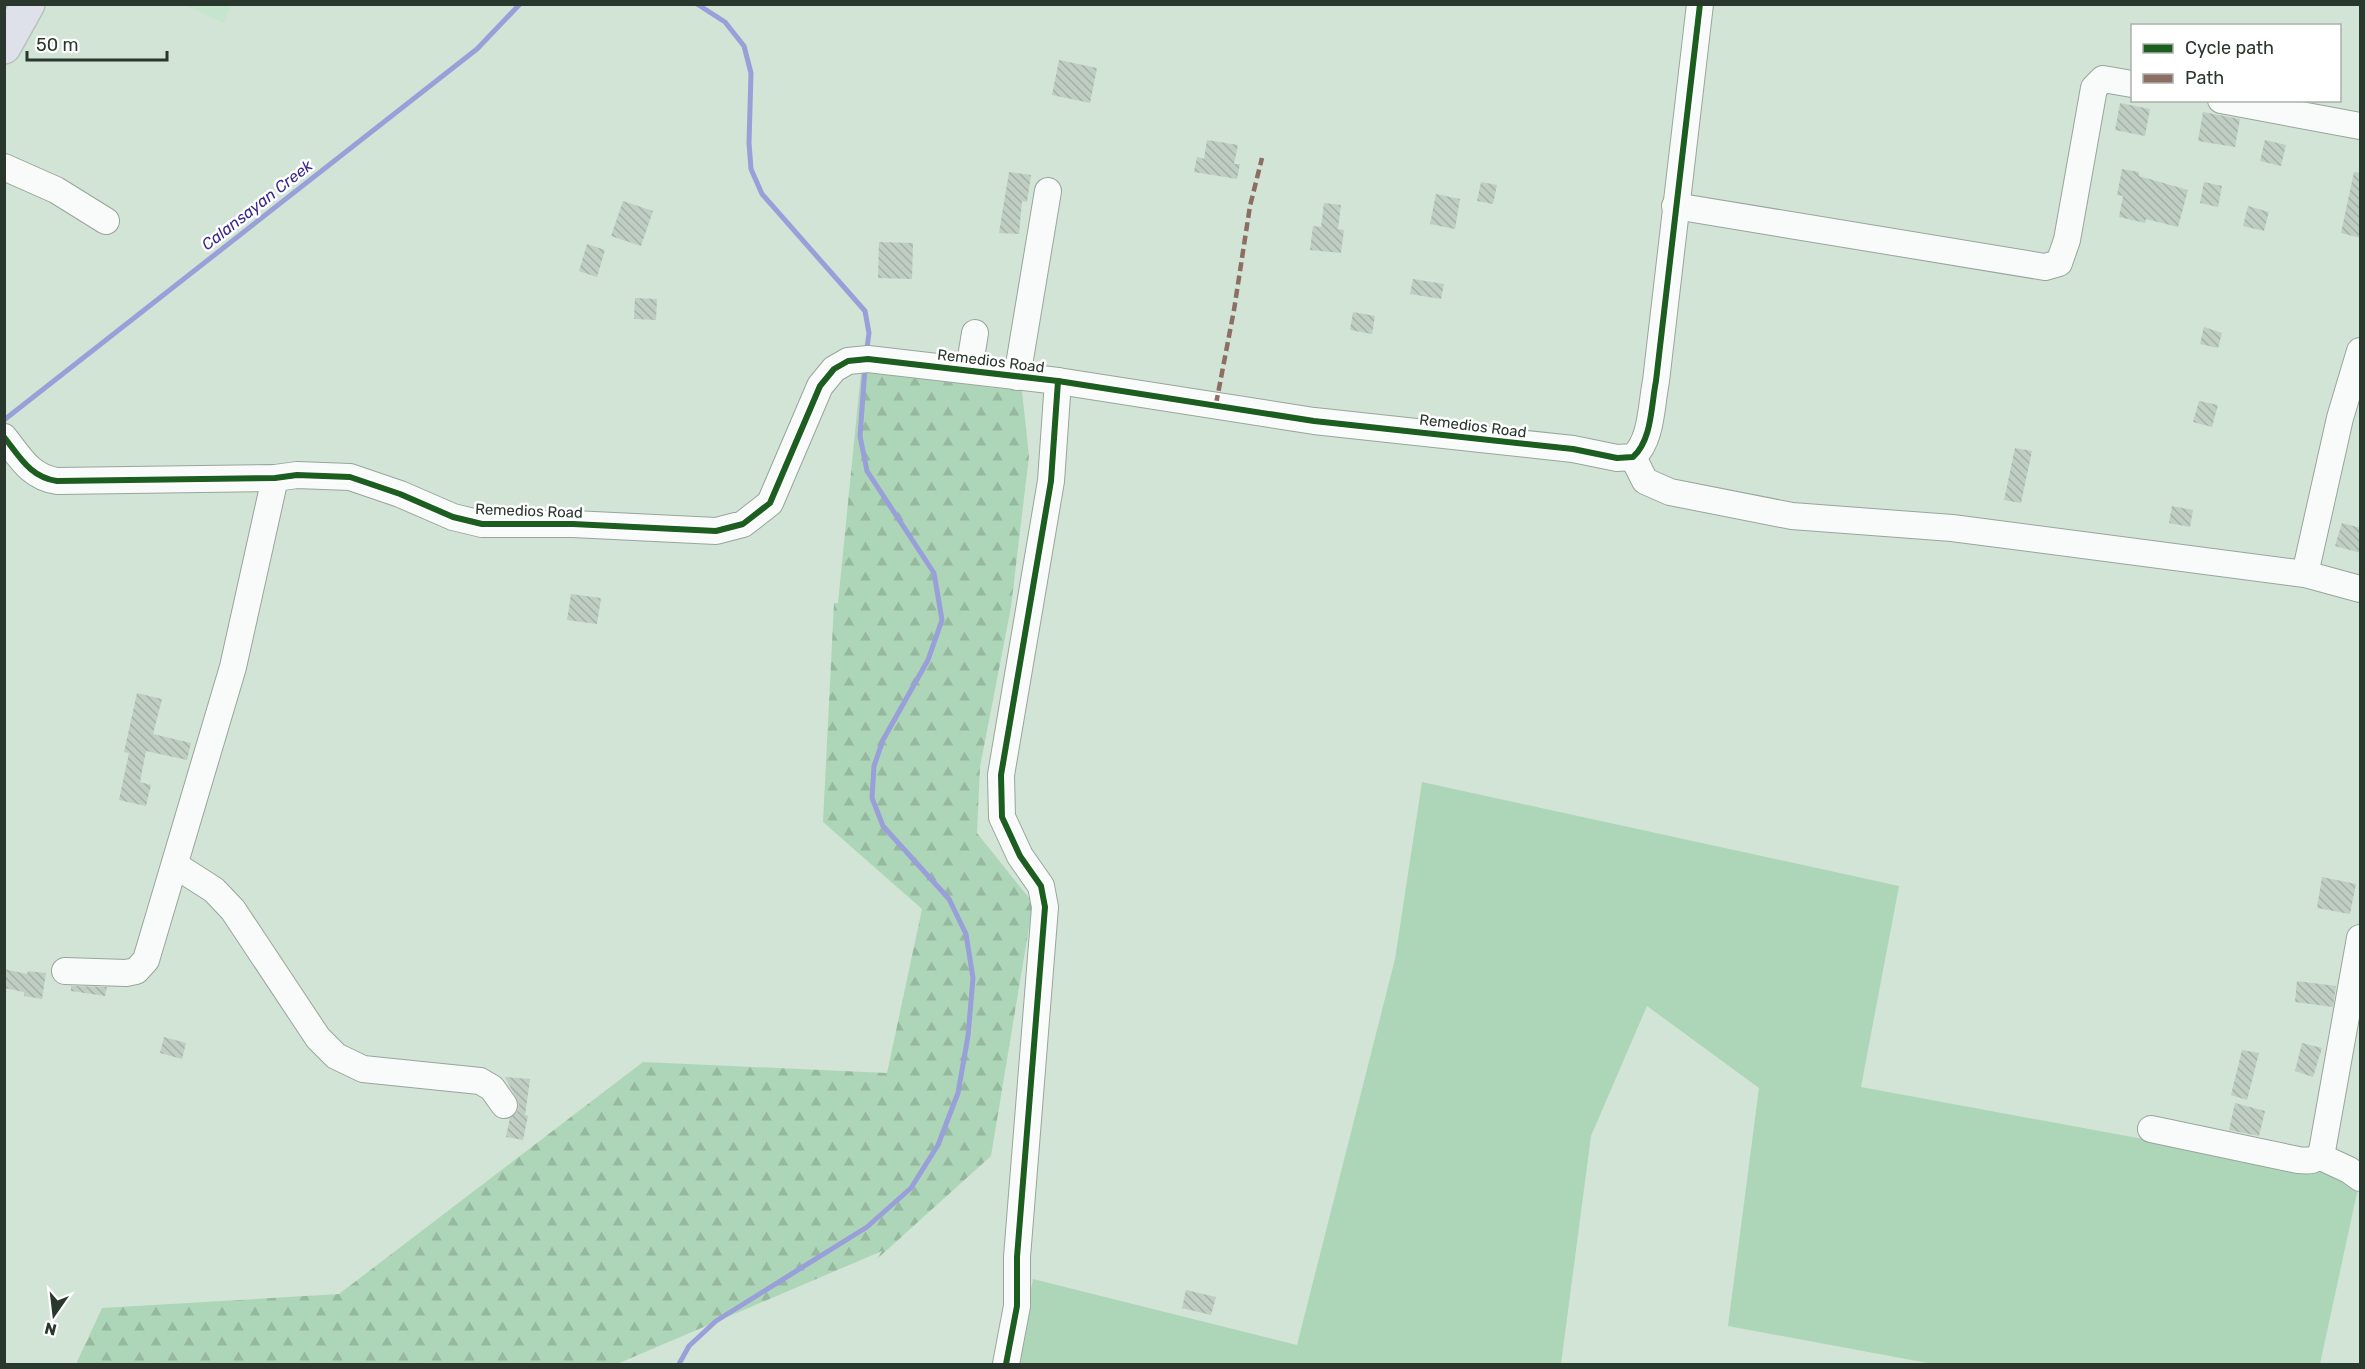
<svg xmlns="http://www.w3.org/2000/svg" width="2365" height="1369" font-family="Rubik,sans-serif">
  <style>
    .built { fill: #c6e5cd }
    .green { fill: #add6b8 }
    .forest { fill: url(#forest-firs) }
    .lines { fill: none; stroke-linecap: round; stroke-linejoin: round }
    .stream { stroke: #999fd9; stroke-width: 5 }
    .building { fill: url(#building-back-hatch) }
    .minor-casing { stroke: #98a59b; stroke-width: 28 }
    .highway-casing { stroke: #b9c2bb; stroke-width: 36 }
    .minor { stroke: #f8fbf9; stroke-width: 26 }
    .highway { stroke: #dee1ea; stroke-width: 33 }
    .quiet { stroke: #8d6e63; stroke-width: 4.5; stroke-dasharray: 9 4.5; stroke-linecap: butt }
    .cycleway-casing { stroke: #fff; stroke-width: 10 }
    .cycleway { stroke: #1b5e20; stroke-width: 6 }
    .labels { text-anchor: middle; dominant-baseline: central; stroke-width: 5; stroke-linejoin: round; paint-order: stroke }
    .street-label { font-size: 15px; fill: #2a372d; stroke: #fff }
    .water-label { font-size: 16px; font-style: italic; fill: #382a90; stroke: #fff }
  </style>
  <defs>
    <pattern id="forest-firs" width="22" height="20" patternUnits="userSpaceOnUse" patternTransform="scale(1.5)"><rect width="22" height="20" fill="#add6b8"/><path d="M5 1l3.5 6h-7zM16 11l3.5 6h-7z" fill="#95b89e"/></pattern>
    <pattern id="building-back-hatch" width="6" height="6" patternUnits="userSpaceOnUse" patternTransform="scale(1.5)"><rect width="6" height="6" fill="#bfcdc2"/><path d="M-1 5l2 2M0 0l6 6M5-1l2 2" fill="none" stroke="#a4b1a7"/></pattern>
  </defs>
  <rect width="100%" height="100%" fill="#d2e4d6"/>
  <path class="built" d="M185,5H231L224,23Z"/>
  <path class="green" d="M1422,782L1899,886L1861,1087L2360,1179L2320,1364H1933L1728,1326L1759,1088L1647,1006L1591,1136L1561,1364H1016L1033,1279L1297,1345L1395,959Z"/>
  <path class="forest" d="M861,372L1022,391L1029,456L1011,607L980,767L977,833L1033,903L991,1156L877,1259L882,1251L617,1364H76L102,1308L339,1294L643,1062L887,1073L922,909L823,822L834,603H838Z"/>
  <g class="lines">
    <g class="stream">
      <path d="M697,4L725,22L744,46L751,73L749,143L751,169L762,194L865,311L869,333L867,348"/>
      <path d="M4,420L477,49L520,4"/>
      <path d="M679,1364L689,1346L716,1321L867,1227L911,1188L938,1145L958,1093L968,1036L973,978L966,934L949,899L883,826L872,798L874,766L883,740L928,660L942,620L934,573L867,471L860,436L865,368"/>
    </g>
  </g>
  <g class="building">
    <path d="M1059,60L1097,68L1090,103L1052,95Z"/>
    <path d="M2120,103L2150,109L2145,136L2115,130Z"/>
    <path d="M2203,112L2240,119L2235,147L2198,141Z"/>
    <path d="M1207,140L1238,145L1234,164H1240L1237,179L1194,172L1197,157L1204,159Z"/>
    <path d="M2265,140L2286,145L2281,166L2260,161Z"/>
    <path d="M2122,169L2139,172V176L2188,190L2178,227L2146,219L2145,223L2119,217L2123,196L2117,195Z"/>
    <path d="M1009,172L1031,175L1027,202L1022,201L1019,234L999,233Z"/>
    <path d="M2354,172L2361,173V238L2341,233Z"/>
    <path d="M1481,182L1497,185L1493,204L1477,201Z"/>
    <path d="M2204,182L2222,186L2218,207L2200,203Z"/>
    <path d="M1436,194L1460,199L1455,229L1430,224Z"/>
    <path d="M623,201L653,211L641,246L611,236Z"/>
    <path d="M1324,203L1341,205L1338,229L1344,230L1341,253L1310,250L1313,226L1321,227Z"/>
    <path d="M2248,206L2269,212L2264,231L2243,226Z"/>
    <path d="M879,242L913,243L912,279L878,278Z"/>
    <path d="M587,244L605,250L597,277L579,271Z"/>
    <path d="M1413,279L1444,284L1441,299L1410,294Z"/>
    <path d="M635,298L657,299L656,320L634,319Z"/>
    <path d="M1353,312L1375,316L1372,334L1350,330Z"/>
    <path d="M2204,327L2222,333L2218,348L2200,344Z"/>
    <path d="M2199,401L2218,405L2212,427L2193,422Z"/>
    <path d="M2015,448L2032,451L2021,503L2004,500Z"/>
    <path d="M2172,506L2193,510L2190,527L2169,523Z"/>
    <path d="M2342,523L2361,528V553L2335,546Z"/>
    <path d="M571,594L601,598L597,624L567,620Z"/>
    <path d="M137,693L162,699L153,734L191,743L187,760L146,751L140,782L151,785L146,806L119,800L129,753L124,752Z"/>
    <path d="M2322,877L2356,884L2350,914L2317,908Z"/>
    <path d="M4,969L27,974L28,971L46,973L42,999L24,996V992L4,988Z"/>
    <path d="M2297,981L2336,986L2333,1007L2295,1002Z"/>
    <path d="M71,986L107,987L105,996L71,991Z"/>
    <path d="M164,1037L186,1043L182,1059L160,1053Z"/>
    <path d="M2302,1043L2322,1048L2313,1077L2295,1071Z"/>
    <path d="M2242,1050L2259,1053L2247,1100L2231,1095Z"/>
    <path d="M505,1077L530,1079L525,1115L528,1116L523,1140L506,1137L510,1118L517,1112L519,1104Z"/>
    <path d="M2235,1103L2265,1111L2259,1136L2229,1130Z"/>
    <path d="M1186,1290L1216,1297L1211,1315L1182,1308Z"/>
  </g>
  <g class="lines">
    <g class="minor-casing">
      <g id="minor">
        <path d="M2221,100L2360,126"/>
        <path d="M4,167L56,190L106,221"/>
        <path d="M1675,206L2045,267L2059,263L2067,240L2094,88L2103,79L2132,84"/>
        <path d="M969,370L975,333"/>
        <path d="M1017,377L1048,191"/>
        <path d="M4,437C20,457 30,477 57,481L275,478L297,475L350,477L400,494L453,517L482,524H573L716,531L743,524L770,503L820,386L834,369L848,361L868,359L1058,381L1314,421L1573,449L1617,458L1633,457C1652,440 1651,406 1656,381L1700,4"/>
        <path d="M1633,457L1645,481L1670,492L1792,516L1952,528L2305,574L2360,589"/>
        <path d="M2305,574L2340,418L2360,351"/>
        <path d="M175,865L214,890L233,910L318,1038L336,1056L363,1069L480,1081L492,1088L504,1105"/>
        <path d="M65,971L126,973L136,971L146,960L233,667L275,478"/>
        <path d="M2151,1129L2298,1160C2309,1161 2316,1162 2322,1151L2360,938"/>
        <path d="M2319,1156L2349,1170L2360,1178"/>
        <path d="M1006,1364L1017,1306V1257L1045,907L1041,886L1020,856L1002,817L1001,775L1051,481L1058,381"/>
      </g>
    </g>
    <g class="highway-casing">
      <path id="highway" d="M4,47L28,4"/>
    </g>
    <use href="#minor" class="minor"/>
    <use href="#highway" class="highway"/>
    <path class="quiet" d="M1216,404L1234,310L1250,206L1262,158"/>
    <g class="cycleway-casing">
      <g id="cycleway">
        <path d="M4,437C20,457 30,477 57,481L275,478L297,475L350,477L400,494L453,517L482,524H573L716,531L743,524L770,503L820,386L834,369L848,361L868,359L1058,381L1314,421L1573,449L1617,458L1633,457C1652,440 1651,406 1656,381L1700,4"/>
        <path d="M1006,1364L1017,1306V1257L1045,907L1041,886L1020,856L1002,817L1001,775L1051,481L1058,381"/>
      </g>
    </g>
    <use href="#cycleway" class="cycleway"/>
  </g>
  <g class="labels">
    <g class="street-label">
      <text transform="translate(991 361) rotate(7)">Remedios Road</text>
      <text transform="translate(1473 426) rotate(7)">Remedios Road</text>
      <text transform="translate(529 511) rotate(2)">Remedios Road</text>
    </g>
    <g class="water-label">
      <text transform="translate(257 205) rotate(-38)">Calansayan Creek</text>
    </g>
  </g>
  <rect width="2365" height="1369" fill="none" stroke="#2a372d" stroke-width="12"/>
  <rect x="2131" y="24" width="210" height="78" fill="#ffffff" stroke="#aaafab" stroke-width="1.5"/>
  <rect x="2143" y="44" width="30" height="9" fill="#1b5e20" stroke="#aaafab" stroke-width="1.5"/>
  <text x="2185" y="54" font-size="18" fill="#2a372d">Cycle path</text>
  <rect x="2143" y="74" width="30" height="9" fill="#8d6e63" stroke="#aaafab" stroke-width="1.5"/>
  <text x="2185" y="84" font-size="18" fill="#2a372d">Path</text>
  <g transform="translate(54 1315) rotate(194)" stroke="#ffffff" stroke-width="4.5" paint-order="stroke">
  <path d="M0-4.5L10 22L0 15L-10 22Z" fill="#2a372d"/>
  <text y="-9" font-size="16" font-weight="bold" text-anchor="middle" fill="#2a372d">N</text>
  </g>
  <path d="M27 51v9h140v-9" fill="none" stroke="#2a372d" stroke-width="3"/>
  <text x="36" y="51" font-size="18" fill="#2a372d" stroke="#ffffff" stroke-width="4.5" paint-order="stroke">50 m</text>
</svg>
